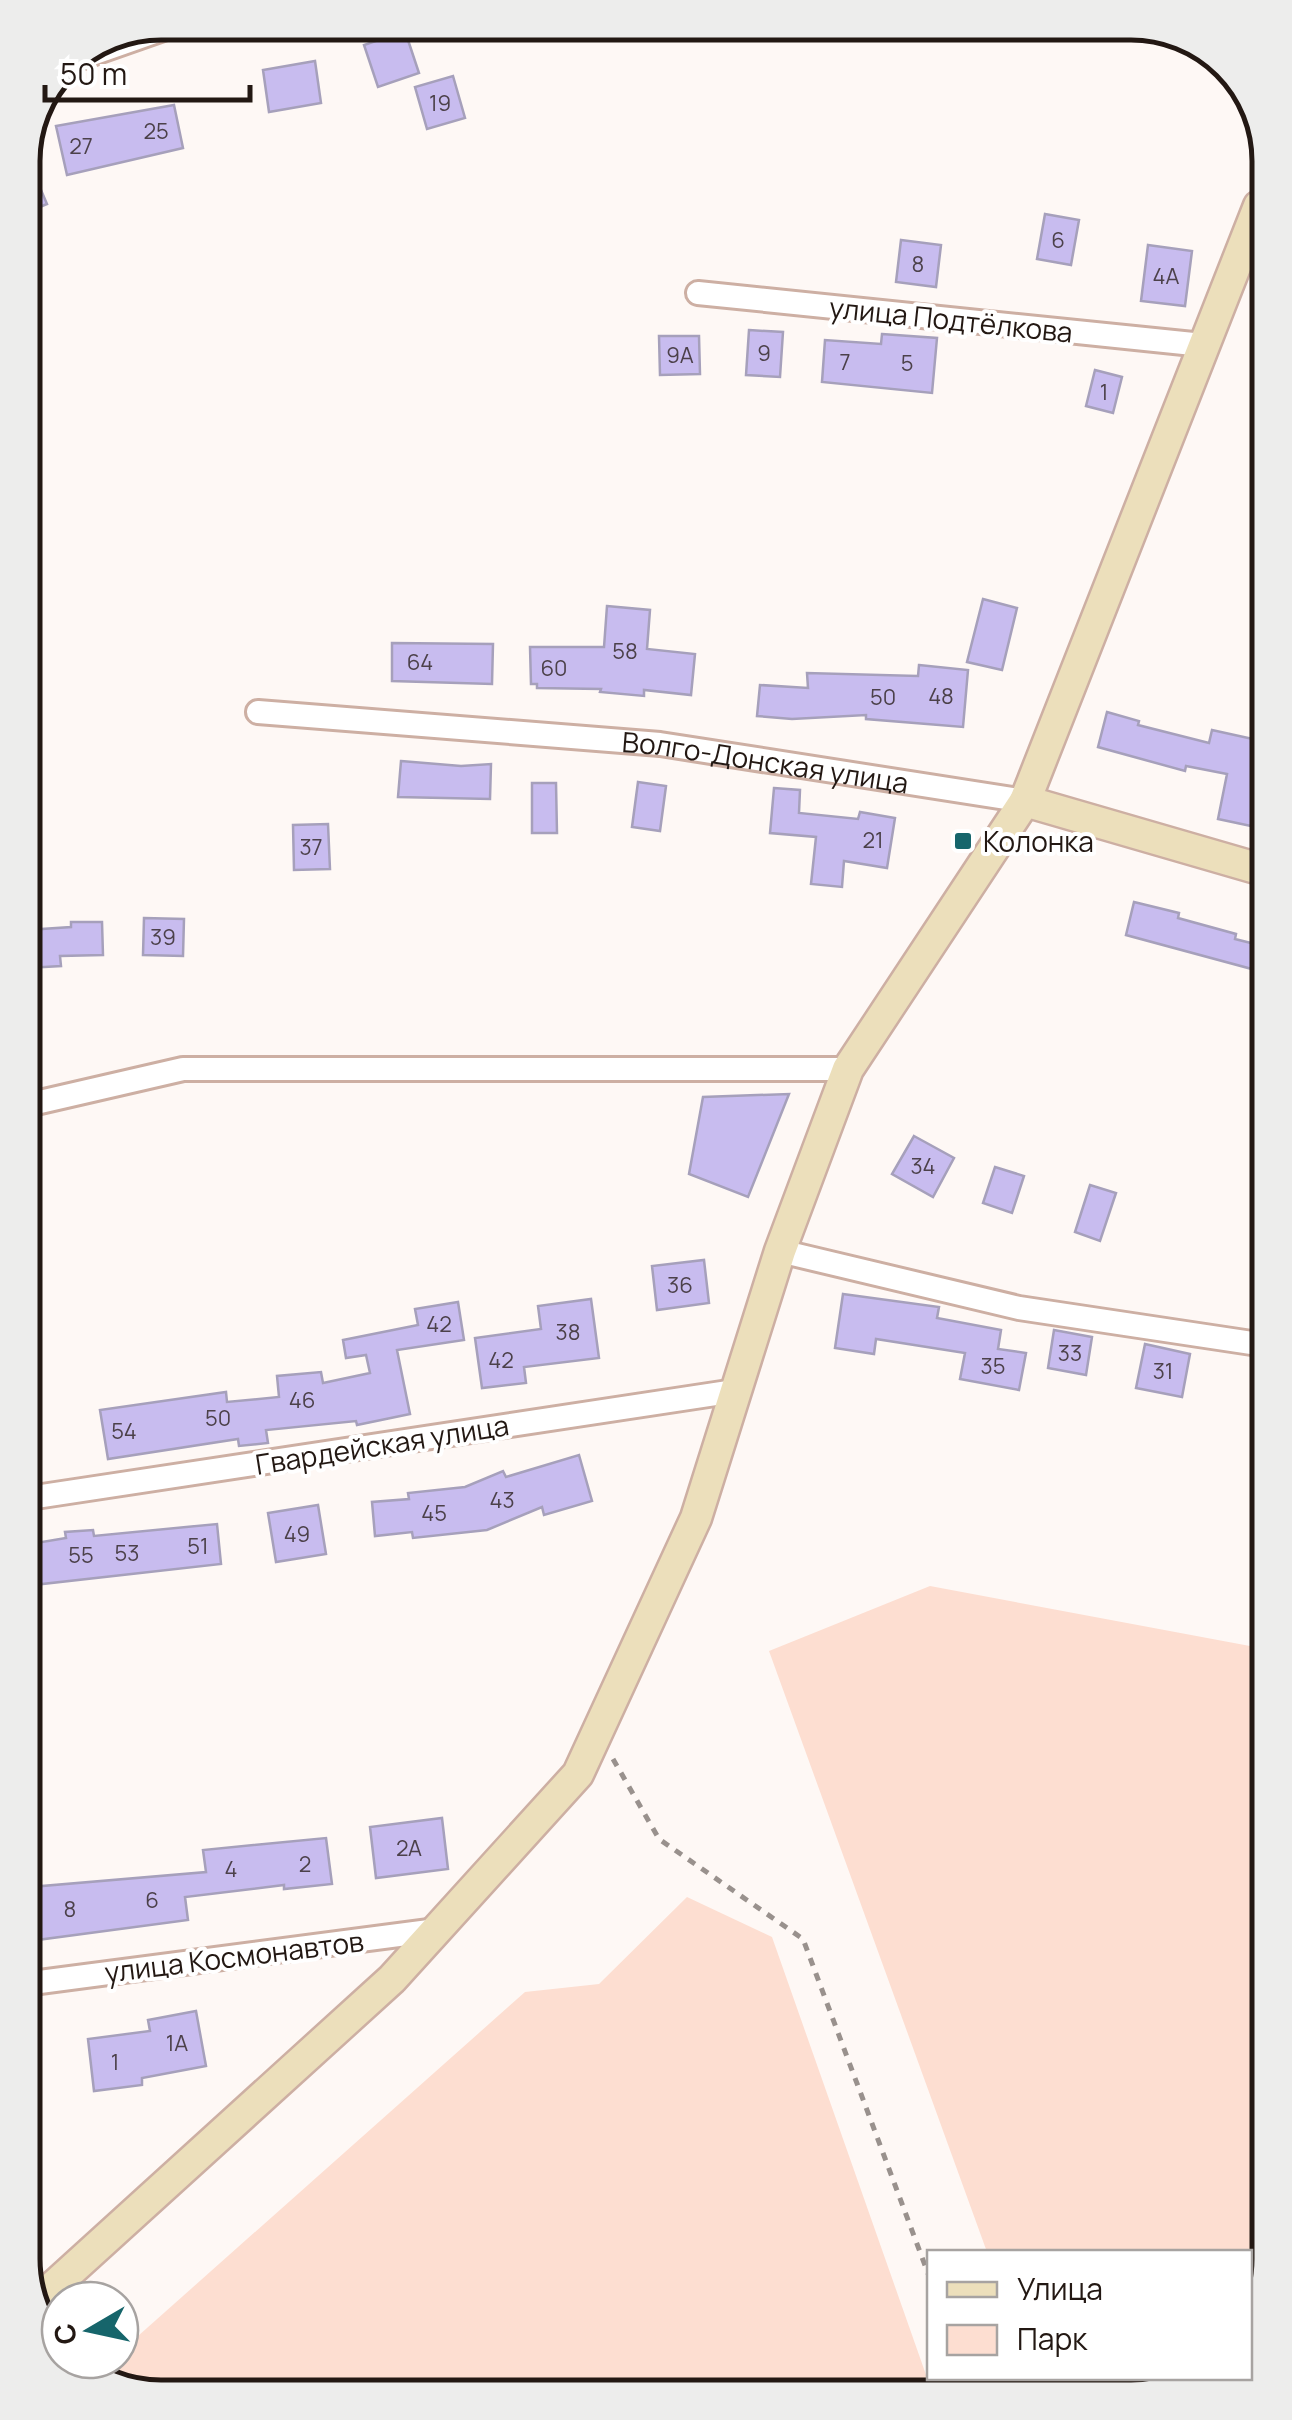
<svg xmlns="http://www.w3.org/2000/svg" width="1292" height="2420" font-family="Manrope,sans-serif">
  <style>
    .green { fill: #fdded1 }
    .building { fill: #c8bcef; stroke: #a6a0bb; stroke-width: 2.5 }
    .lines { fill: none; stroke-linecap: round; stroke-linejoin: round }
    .street-casing { stroke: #cdafa3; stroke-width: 28 }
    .secondary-casing { stroke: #cdafa3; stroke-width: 35 }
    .path { stroke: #99918d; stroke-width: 5; stroke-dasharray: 8 8; stroke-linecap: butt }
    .street { stroke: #fff; stroke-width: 22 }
    .secondary { stroke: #ecdfbb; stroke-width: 30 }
    .poi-dot { fill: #16656b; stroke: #fff; stroke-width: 4 }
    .labels { text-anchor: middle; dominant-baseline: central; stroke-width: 8; stroke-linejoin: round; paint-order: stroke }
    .number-label { font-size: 22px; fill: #4c414a }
    .street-label { font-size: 28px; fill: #231813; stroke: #fff }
    .poi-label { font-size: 28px; fill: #231813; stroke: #fff; text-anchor: start }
    .rim { fill: none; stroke: #231813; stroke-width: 5 }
  </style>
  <rect width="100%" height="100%" fill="#fef8f5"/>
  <g class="green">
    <path d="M930,1586L1266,1649L1269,2259L1250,2324V2252H987L769,1651Z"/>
    <path d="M687,1897L772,1937L931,2389L153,2397L93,2377L112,2360H120V2352L525,1992L599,1984Z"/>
    <path d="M1033,2378H1196L1184,2387L1037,2388Z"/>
  </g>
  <g class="building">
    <path d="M405,31L419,73L378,87L364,45Z"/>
    <path d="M315,61L321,103L269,112L263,70Z"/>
    <path d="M453,76L465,118L427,129L415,87Z"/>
    <path d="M174,105L183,148L67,175L56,126Z"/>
    <path d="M24,150L47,204L23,214V153Z"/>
    <path d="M1045,214L1079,220L1071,265L1037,259Z"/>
    <path d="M901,240L941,245L936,287L896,282Z"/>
    <path d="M1148,245L1192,251L1185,306L1141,301Z"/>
    <path d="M749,330L783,332L780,377L746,375Z"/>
    <path d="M882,334L937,338L932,393L822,382L825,340L881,344Z"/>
    <path d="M659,336H699L700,374L660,375Z"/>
    <path d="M1095,370L1122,377L1113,413L1086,406Z"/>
    <path d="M983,599L1017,608L1002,670L967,662Z"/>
    <path d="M607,606L650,610L647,649L695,654L691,695L644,690V696L600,692L601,689L537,688V684H531L530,647H604Z"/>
    <path d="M392,643L493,644L492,684L392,681Z"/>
    <path d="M919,665L968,670L963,727L866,719V715L792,719L757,716L760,685L808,688L807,673L918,676Z"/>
    <path d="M1107,712L1139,721L1138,725L1209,743L1212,730L1262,741V770L1251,826L1218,819L1227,774L1186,766L1185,771L1098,747Z"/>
    <path d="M401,761L461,766L491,764L490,799L398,797Z"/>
    <path d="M638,782L666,786L660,831L632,827Z"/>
    <path d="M532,783H556L557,833H532Z"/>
    <path d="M774,788L800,790L799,813L858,819L860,812L895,818L887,868L844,861L842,887L811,884L816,837L770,833Z"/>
    <path d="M328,824L330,869L294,870L293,825Z"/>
    <path d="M1134,902L1179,913L1178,918L1236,934L1235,939L1263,946V972L1126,935Z"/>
    <path d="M144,918L184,919L183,956L143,955Z"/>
    <path d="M71,922H102L103,955L60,956L61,966L27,968V930L71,927Z"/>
    <path d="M789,1094L748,1197L689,1174L703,1097Z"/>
    <path d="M914,1136L954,1158L933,1197L892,1174Z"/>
    <path d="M995,1167L1024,1176L1012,1213L983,1203Z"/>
    <path d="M1090,1185L1116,1193L1100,1241L1075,1232Z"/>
    <path d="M704,1260L709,1303L657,1310L652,1266Z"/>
    <path d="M843,1294L939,1307L937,1318L1001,1330L998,1349L1026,1353L1019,1390L960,1379L965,1353L876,1339L874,1354L835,1348Z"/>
    <path d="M591,1299L599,1358L524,1367L526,1383L482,1388L475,1338L541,1329L538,1306Z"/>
    <path d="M458,1302L464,1340L397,1350L410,1414L357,1425L356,1421L266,1430L268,1443L239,1446L238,1439L108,1459L100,1410L226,1392L227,1402L279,1397L277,1376L321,1372L323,1383L370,1373L366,1355L346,1358L343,1340L418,1325L415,1309Z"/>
    <path d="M1054,1330L1092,1337L1086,1375L1048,1368Z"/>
    <path d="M1145,1344L1190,1354L1182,1397L1136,1388Z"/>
    <path d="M579,1455L592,1501L544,1515L542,1507L487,1530L413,1538L412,1532L375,1536L372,1502L409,1499L408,1493L465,1487L503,1471L506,1477Z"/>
    <path d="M318,1505L326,1554L276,1562L268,1513Z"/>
    <path d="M217,1524L221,1564L33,1585L30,1544L66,1538L65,1532L93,1530L94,1536Z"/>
    <path d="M442,1818L448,1869L376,1878L370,1827Z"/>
    <path d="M326,1838L332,1884L284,1889V1885L185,1897L188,1920L37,1940L31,1887L206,1872L203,1850Z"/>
    <path d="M196,2011L206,2066L142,2078V2085L94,2091L88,2039L150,2031L148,2020Z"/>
  </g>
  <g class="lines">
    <g class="street-casing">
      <g id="street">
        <path d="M63,64L180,23"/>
        <path d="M698,293L1203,345"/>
        <path id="s1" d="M258,712L660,744L1025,801"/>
        <path d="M27,1105L183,1069H848"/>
        <path d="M780,1251L1019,1308L1265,1345"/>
        <path d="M29,1498L735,1391"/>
        <path d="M32,1983L437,1930"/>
      </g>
    </g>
    <g class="secondary-casing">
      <g id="secondary">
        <path d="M1025,801L1263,870"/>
        <path d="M33,2305L392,1979L578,1774L696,1518L780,1251L848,1069L1025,801L1259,206"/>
      </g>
    </g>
    <g class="path">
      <path d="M613,1759L659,1839L803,1939L929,2276"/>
      <path d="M968,2378L972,2389"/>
    </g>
    <use href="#street" class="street"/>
    <use href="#secondary" class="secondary"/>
  </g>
  <rect class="poi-dot" x="953" y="831" width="20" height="20" rx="5"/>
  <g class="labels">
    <g class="number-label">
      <text x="440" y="103">19</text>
      <text x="156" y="131">25</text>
      <text x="81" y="146">27</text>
      <text x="1058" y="240">6</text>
      <text x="918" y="264">8</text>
      <text x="1166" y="276">4А</text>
      <text x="764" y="353">9</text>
      <text x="680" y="355">9А</text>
      <text x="845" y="362">7</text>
      <text x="907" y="363">5</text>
      <text x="1104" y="392">1</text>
      <text x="625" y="651">58</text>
      <text x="420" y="662">64</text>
      <text x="554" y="668">60</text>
      <text x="941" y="696">48</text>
      <text x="883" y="697">50</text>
      <text x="873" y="840">21</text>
      <text x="311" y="847">37</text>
      <text x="163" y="937">39</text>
      <text x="923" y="1166">34</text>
      <text x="680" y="1285">36</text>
      <text x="439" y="1324">42</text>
      <text x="568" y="1332">38</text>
      <text x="1070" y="1353">33</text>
      <text x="501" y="1360">42</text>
      <text x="993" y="1366">35</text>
      <text x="1163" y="1371">31</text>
      <text x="302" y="1400">46</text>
      <text x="218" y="1418">50</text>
      <text x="124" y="1431">54</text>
      <text x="502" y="1500">43</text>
      <text x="434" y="1513">45</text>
      <text x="297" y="1534">49</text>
      <text x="198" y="1546">51</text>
      <text x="127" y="1553">53</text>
      <text x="81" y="1555">55</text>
      <text x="409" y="1848">2А</text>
      <text x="305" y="1864">2</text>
      <text x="231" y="1869">4</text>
      <text x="152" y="1900">6</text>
      <text x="70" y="1909">8</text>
      <text x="177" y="2043">1А</text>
      <text x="115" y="2062">1</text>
    </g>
    <g class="street-label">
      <text transform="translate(951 319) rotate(6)">улица Подтёлкова</text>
      <text stroke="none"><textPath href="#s1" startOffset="510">Волго-Донская улица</textPath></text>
      <text transform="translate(382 1444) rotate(-9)">Гвардейская улица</text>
      <text transform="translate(234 1956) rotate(-7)">улица Космонавтов</text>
    </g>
    <g class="poi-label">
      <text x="983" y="841">Колонка</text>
    </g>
  </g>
  <path d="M0 0H1292V2420H0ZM161 40H1131A121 121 0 0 1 1252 161V2259A121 121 0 0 1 1131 2380H161A121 121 0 0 1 40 2259V161A121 121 0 0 1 161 40Z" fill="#ededec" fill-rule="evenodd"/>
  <path class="rim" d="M161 40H1131A121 121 0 0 1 1252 161V2259A121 121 0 0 1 1131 2380H161A121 121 0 0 1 40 2259V161A121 121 0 0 1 161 40Z"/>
  <rect x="927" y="2250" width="325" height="130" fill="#ffffff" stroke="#a7a3a1" stroke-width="2.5"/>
  <rect x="947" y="2282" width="50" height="15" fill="#ecdfbb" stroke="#a7a3a1" stroke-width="2.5"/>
  <text x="1017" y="2300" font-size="30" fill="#231813">Улица</text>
  <rect x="947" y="2325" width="50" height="30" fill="#fdded1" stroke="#a7a3a1" stroke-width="2.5"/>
  <text x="1017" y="2350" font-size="30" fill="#231813">Парк</text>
  <g transform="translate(90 2330) rotate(261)"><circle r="48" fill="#ffffff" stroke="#a7a3a1" stroke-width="2.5"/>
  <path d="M0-8L18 38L0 25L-18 38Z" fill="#16656b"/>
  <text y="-15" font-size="28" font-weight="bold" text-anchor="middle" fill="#231813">С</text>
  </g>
  <path d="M45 85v15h205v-15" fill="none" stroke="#231813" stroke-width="5"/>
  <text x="60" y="85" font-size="30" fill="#231813" stroke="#ffffff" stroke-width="8" paint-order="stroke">50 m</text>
</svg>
